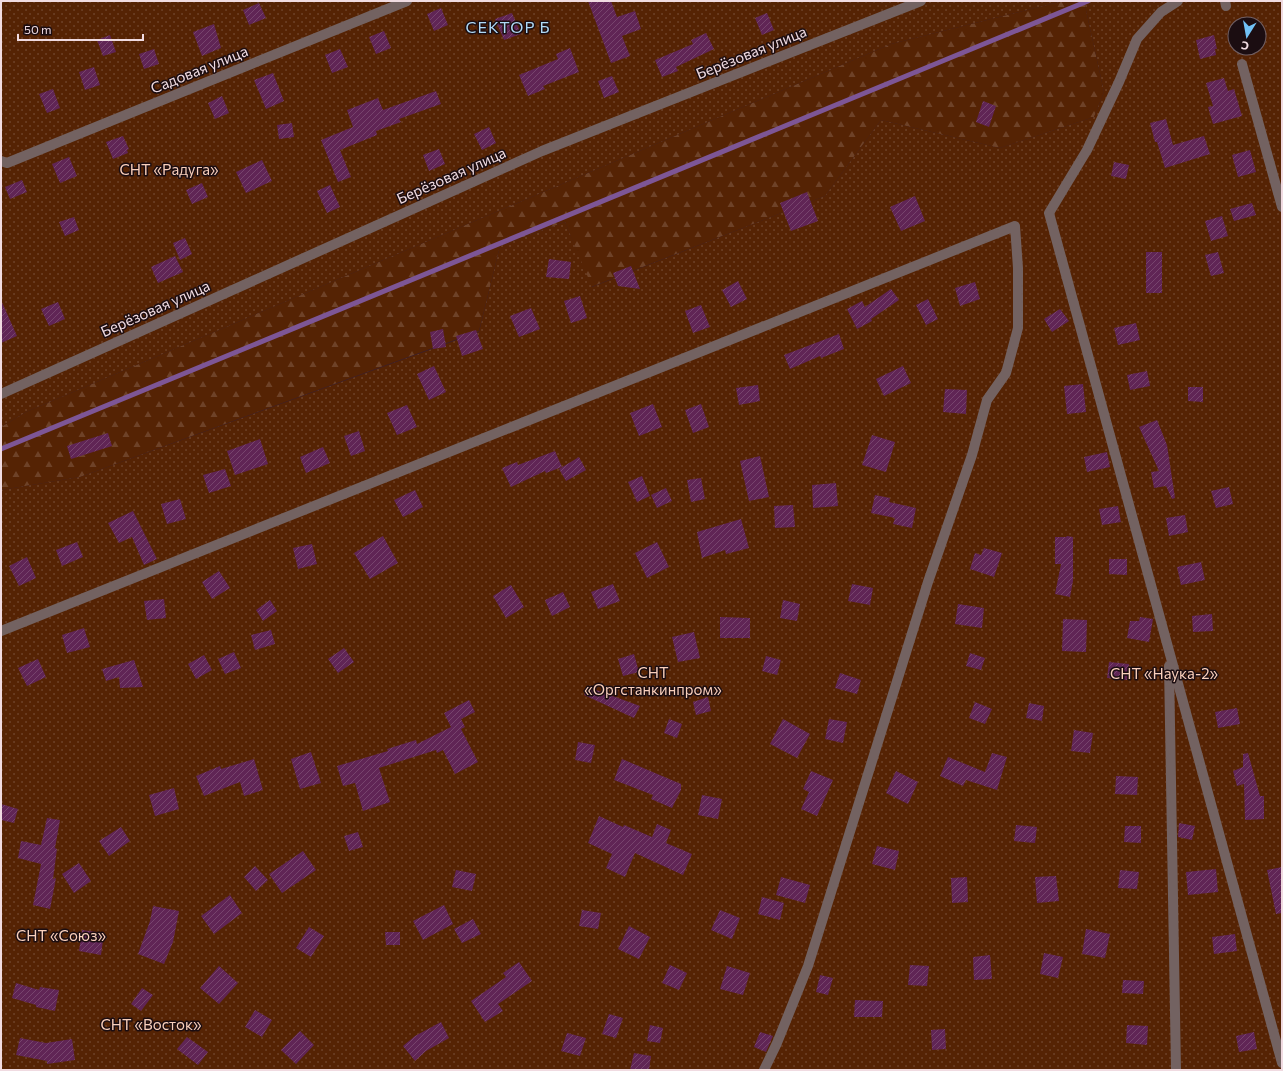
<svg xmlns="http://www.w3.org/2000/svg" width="1283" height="1071" font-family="Commissioner,sans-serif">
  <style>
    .forest { fill: url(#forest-firs) }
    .garden { fill: url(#garden-dots); fill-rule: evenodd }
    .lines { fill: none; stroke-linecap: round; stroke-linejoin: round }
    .stream { stroke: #7d5696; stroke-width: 5 }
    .building { fill: url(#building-hatch) }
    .minor { stroke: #736261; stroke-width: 10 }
    .labels { text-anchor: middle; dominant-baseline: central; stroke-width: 3; stroke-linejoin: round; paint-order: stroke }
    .street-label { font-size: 15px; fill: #f0dbe1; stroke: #1b0d11 }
    .park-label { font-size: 15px; fill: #f9cfbb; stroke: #1b0d11 }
    .neighbourhood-label { font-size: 16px; letter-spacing: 1px; fill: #aed8f5; stroke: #1b0d11 }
  </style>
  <defs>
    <pattern id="forest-firs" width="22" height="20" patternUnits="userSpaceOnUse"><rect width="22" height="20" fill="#552304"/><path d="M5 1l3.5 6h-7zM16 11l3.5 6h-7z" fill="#6e4228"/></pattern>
    <pattern id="garden-dots" width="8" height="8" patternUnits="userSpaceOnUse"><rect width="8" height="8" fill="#552304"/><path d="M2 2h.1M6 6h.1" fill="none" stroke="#6e4228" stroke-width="1.8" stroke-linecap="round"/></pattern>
    <pattern id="building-hatch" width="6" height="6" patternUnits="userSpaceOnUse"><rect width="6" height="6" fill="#602555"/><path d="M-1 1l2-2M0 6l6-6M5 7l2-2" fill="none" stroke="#77446d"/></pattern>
  </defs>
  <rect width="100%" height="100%" fill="#3c1e28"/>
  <path class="forest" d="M1063,1H1084L1104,92L1094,117L1000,148L881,120L825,196L591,287L565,222L500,246L479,331L80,477L1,490V427L26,412L891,44Z"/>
  <g class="garden">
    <path d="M1,1H1063L891,44L26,412L1,427Z"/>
    <path d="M1084,1H1282V1070H1V490L80,477L479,332L500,246L565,222L592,287L825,196L881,120L1000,148L1094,117L1104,92ZM1235,24H1259V48H1235Z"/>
  </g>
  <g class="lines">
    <path class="stream" d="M1,449L1088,1"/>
  </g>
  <g class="building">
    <path d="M588,1H611L617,17L635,11L641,29L622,36L630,56L611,63Z"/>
    <path d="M259,3L266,18L249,25L243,10Z"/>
    <path d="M441,8L448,25L434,31L427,14Z"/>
    <path d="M512,13L521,34L504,40L495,19Z"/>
    <path d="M767,13L774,30L762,35L755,18Z"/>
    <path d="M214,24L221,48L202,56L193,32Z"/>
    <path d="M384,31L391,48L376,54L369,37Z"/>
    <path d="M706,33L714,49L676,67L678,71L662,77L655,60L693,44L691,40Z"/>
    <path d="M110,35L116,52L103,56L97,40Z"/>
    <path d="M1214,35L1217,49H1215L1216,55L1200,59L1196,40Z"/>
    <path d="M570,48L579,72L543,86L545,89L528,96L519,75L558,59L556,54Z"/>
    <path d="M154,49L159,64L144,69L139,54Z"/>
    <path d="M340,49L348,67L332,73L325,55Z"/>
    <path d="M94,67L100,85L85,90L79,72Z"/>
    <path d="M273,73L284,101L266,109L254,80Z"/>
    <path d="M612,76L619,92L604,98L598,81Z"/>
    <path d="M1224,78L1228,91L1234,89L1242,116L1213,124L1208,107L1213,106L1206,83Z"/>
    <path d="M53,89L60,108L47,113L39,94Z"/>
    <path d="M436,91L441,104L399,119L401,122L376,131L377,135L340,150L351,177L338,182L321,140L353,127L347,110L378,98L383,110Z"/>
    <path d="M222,96L229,113L215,119L208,103Z"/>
    <path d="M983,101L996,106L989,127L976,122Z"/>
    <path d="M1166,119L1173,145L1204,136L1210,154L1165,168L1157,142H1155L1150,123Z"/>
    <path d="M292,123L294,137L279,139L277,125Z"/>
    <path d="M489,127L496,143L482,150L474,134Z"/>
    <path d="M123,136L129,149L127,150L128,153L113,159L106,142Z"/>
    <path d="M439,149L445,164L429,171L423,155Z"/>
    <path d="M1250,150L1256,172L1238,177L1232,155Z"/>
    <path d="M69,157L77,176L60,183L52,164Z"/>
    <path d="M262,160L272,181L246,193L236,172Z"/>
    <path d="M1114,162L1129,165L1126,179L1111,176Z"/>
    <path d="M22,180L27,192L10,199L5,187Z"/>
    <path d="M202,183L208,197L192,204L186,190Z"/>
    <path d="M330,185L340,207L327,213L317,191Z"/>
    <path d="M807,192L818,221L791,231L780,203Z"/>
    <path d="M915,196L925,221L901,231L890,207Z"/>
    <path d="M1252,203L1256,215L1234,221L1230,209Z"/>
    <path d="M1222,216L1228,236L1211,241L1205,221Z"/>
    <path d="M74,217L79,230L65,236L59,222Z"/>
    <path d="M185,238L192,254L180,260L173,243Z"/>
    <rect x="1146" y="252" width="16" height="41"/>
    <path d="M1218,252L1224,273L1211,276L1205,255Z"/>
    <path d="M175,256L183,272L158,283L151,267Z"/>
    <path d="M549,259L571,262L569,279L546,277Z"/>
    <path d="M631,266L640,289L618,286L613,273Z"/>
    <path d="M738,281L747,299L731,307L722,290Z"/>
    <path d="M975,282L980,299L960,306L955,288Z"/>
    <path d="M891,289L899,300L871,319L872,321L857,329L847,309L862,301L865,307Z"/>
    <path d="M580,296L587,318L571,323L564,301Z"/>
    <path d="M928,299L938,319L926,325L916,305Z"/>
    <path d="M1,300L17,336L1,343Z"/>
    <path d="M58,302L65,319L49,326L41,309Z"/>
    <path d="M701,305L710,327L693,333L685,311Z"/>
    <path d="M531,308L540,329L519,337L510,316Z"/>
    <path d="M1060,309L1069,321L1052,332L1044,319Z"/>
    <path d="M1136,323L1140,340L1118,345L1114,328Z"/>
    <path d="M443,329L446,347L433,349L430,332Z"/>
    <path d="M476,330L483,349L462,356L456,336Z"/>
    <path d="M839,334L844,349L821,358L820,356L790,369L784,355Z"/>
    <path d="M434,366L446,392L429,400L417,374Z"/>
    <path d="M903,366L911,383L884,396L876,379Z"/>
    <path d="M1147,371L1150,386L1130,390L1127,375Z"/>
    <path d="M1083,384L1086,412L1067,414L1064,386Z"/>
    <path d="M758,385L760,401L739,405L736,388Z"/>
    <path d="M1188,387H1203V402L1188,401Z"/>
    <path d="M945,389L967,390L966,414L943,412Z"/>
    <path d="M653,404L662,427L639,436L630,413Z"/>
    <path d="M701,404L709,427L693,433L685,410Z"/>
    <path d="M407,405L417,427L397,435L387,413Z"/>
    <path d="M1157,420L1167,445L1175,498L1172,499L1166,486L1154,488L1151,472L1159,471L1139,427Z"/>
    <path d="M359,431L365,451L351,456L344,436Z"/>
    <path d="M108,433L112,446L71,459L67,446Z"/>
    <path d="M872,435L895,442L886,472L862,465Z"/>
    <path d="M260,439L268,464L235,475L227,451Z"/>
    <path d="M323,447L330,463L306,473L300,457Z"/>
    <path d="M555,451L562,467L546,473L545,471L511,487L502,468L517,462L518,465Z"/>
    <path d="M1107,452L1110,467L1087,472L1084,457Z"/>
    <path d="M760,456L769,497L749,501L740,461Z"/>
    <path d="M579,457L586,470L566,481L559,469Z"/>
    <path d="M225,469L231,486L209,493L203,475Z"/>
    <path d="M642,476L650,496L637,502L628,482Z"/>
    <path d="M701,478L705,499L691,502L687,480Z"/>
    <path d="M836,483L838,506L813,508L812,485Z"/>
    <path d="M1229,487L1233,504L1216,508L1211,491Z"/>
    <path d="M666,488L672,501L657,508L651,495Z"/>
    <path d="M415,490L423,507L403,517L394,500Z"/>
    <path d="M875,495L890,498L889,502L916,508L912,528L893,524L895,518L871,513Z"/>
    <path d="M180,499L186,519L167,524L161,504Z"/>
    <path d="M793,505L795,527L775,528L774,506Z"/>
    <path d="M1118,506L1121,522L1102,525L1099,509Z"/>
    <path d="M133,511L157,559L144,565L132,537L119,543L108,523Z"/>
    <path d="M1185,515L1188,532L1169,536L1166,518Z"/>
    <path d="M741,519L749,548L726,554L725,550L702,558L697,532Z"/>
    <path d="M383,536L398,563L370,579L354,553Z"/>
    <path d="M1067,536L1073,537V581L1070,597L1055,594L1061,564H1055V537H1066Z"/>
    <path d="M77,542L83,557L62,566L56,550Z"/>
    <path d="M657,542L669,567L647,578L635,553Z"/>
    <path d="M312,544L317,564L298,569L293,548Z"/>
    <path d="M984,548L1002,553L994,577L970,569L975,553L981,555Z"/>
    <path d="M27,557L36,578L19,586L9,566Z"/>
    <path d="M1109,559H1127V575L1109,574Z"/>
    <path d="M1201,562L1205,580L1181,585L1177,567Z"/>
    <path d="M219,571L230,588L212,599L202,582Z"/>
    <path d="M613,584L620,601L598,609L591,592Z"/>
    <path d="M852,584L873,588L870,605L848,601Z"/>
    <path d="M511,585L524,607L506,618L493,596Z"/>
    <path d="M563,592L570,607L552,616L545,600Z"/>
    <path d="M164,599L166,618L147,620L144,601Z"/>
    <path d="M270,600L277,611L263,621L256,610Z"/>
    <path d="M783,600L800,604L797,621L780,618Z"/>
    <path d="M958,604L984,608L982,628L955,624Z"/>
    <path d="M1212,614L1213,631L1193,632L1192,616Z"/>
    <path d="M720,617L750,618V638H720Z"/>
    <path d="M1140,617L1153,619L1149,642L1127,638L1130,621H1139Z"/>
    <path d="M1063,619L1087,620L1086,652L1062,651Z"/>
    <path d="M84,628L90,647L67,653L62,635Z"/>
    <path d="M271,630L275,644L255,650L251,635Z"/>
    <path d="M694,632L700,658L678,662L672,637Z"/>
    <path d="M344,648L354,662L338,673L328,659Z"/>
    <path d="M234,652L241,668L225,674L218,659Z"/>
    <path d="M970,653L985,658L981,670L966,666Z"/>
    <path d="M634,654L639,672L623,676L618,659Z"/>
    <path d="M204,655L212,670L196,679L188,664Z"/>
    <path d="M766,656L781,660L777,675L762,671Z"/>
    <path d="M38,659L46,677L27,686L18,668Z"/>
    <path d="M134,660L143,687L120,688L119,677L106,681L102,669Z"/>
    <path d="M1109,662L1129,664L1127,680L1107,678Z"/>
    <path d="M840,673L861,680L857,694L835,688Z"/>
    <path d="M588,687L640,706L634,718L584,695Z"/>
    <path d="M708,697L711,711L696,715L693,702Z"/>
    <path d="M469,700L475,712L461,719L465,727L461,729L478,762L455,774L443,750L437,753L436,750L379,768L390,802L363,811L355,783L343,786L337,766L388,751L387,749L416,740L417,744L451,727L444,713Z"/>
    <path d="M975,702L992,709L985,724L969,718Z"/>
    <path d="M1029,703L1044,706L1042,721L1026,718Z"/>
    <path d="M1237,708L1240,724L1218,728L1215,712Z"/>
    <path d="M669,719L682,724L677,738L664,733Z"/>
    <path d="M783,719L810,734L797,758L770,744Z"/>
    <path d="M829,719L847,722L843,743L825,739Z"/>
    <path d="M1074,730L1093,733L1090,753L1071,751Z"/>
    <path d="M578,742L595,745L591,763L575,760Z"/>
    <path d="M311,752L321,783L300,789L291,759Z"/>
    <path d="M992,753L1007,757L997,790L966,780L963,786L940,776L948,757L985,772Z"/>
    <path d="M1248,753L1260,796H1264V819L1245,820L1244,784L1237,786L1233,771L1243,767V754Z"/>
    <path d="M254,759L263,790L244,796L240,782L204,796L196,776L220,766L221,769Z"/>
    <path d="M622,759L681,784V790L672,808L651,799L653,795L614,780Z"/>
    <path d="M811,771L833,780L817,816L801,809L809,792L803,789Z"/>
    <path d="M896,771L918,782L908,804L886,793Z"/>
    <path d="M1116,776L1138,777L1137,795L1115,794Z"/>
    <path d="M174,788L179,809L155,816L149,795Z"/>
    <path d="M702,795L722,799L718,819L698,815Z"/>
    <path d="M1,804L18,809L14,823L1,820Z"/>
    <path d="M599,816L623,827L624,825L652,837L657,824L671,830L666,843L692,854L683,875L635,853L625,877L606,868L612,854L588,843Z"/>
    <path d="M47,818L60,820L55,848L57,849L53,879L56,878L50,909L33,905L41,864L18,858L21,841L41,845Z"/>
    <path d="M1179,823L1195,826L1192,840L1178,837Z"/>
    <path d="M1016,825L1037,827L1035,843L1014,841Z"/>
    <path d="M1125,826H1141V843L1124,842Z"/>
    <path d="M121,827L130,841L109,856L99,841Z"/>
    <path d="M358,832L363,847L349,851L344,836Z"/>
    <path d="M877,846L899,851L895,870L872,864Z"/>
    <path d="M303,851L316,870L282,893L269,874Z"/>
    <path d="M79,863L91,881L74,893L62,874Z"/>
    <path d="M255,866L268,880L256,891L244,877Z"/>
    <path d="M1282,867V913L1276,914L1267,870Z"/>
    <path d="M1216,869L1218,892L1188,895L1186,872Z"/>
    <path d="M456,870L476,874L472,891L452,887Z"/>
    <path d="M1120,870L1139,872L1137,889L1118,888Z"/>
    <path d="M1056,876L1059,901L1037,903L1035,877Z"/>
    <path d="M781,877L810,885L805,903L776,895Z"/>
    <path d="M967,877L968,902L952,903L951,878Z"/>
    <path d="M230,895L242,913L214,934L201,916Z"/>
    <path d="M762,897L784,903L780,920L758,914Z"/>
    <path d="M444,905L453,924L423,940L413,921Z"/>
    <path d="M153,906L179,911L173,942L164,964L138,954L150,921Z"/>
    <path d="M582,910L601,913L598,929L579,926Z"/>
    <path d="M720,910L740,918L732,939L711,930Z"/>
    <path d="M473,919L481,934L462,943L454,929Z"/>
    <path d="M629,926L650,937L639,959L618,949Z"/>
    <path d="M309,927L324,936L311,957L296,948Z"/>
    <path d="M1086,929L1110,934L1105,958L1082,954Z"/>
    <path d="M82,930L104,933L101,955L79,951Z"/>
    <path d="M385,932H400V945H386Z"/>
    <path d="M1235,934L1237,951L1214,954L1212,937Z"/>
    <path d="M1044,953L1063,957L1058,978L1040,974Z"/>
    <path d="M990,955L992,979L974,980L973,957Z"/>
    <path d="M519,962L532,981L498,1004L503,1011L485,1022L471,1001L506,977L503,973Z"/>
    <path d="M670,965L687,973L679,990L662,983Z"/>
    <path d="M910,965L929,966L927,986L908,985Z"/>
    <path d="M219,966L238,983L219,1004L200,988Z"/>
    <path d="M727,966L750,973L743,995L720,989Z"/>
    <path d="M820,975L833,978L828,995L816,992Z"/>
    <path d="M1123,980L1144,981L1143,994L1122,993Z"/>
    <path d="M16,983L39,990L40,987L59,990L55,1011L36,1007V1005L12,998Z"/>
    <path d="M142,988L153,995L141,1011L131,1004Z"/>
    <path d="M855,1000L883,1001L882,1017H854Z"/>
    <path d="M255,1010L272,1020L262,1037L245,1027Z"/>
    <path d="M609,1014L623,1018L616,1038L602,1034Z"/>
    <path d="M441,1022L449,1038L426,1051L415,1061L403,1046L415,1036Z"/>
    <path d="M650,1025L663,1028L660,1043L647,1041Z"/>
    <path d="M1127,1025L1148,1026L1147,1045L1126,1043Z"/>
    <path d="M945,1029L946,1049L932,1050L931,1030Z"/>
    <path d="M300,1031L314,1045L296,1064L281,1050Z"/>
    <path d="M760,1032L773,1036L766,1052L754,1047Z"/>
    <path d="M1254,1032L1257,1049L1239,1052L1236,1036Z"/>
    <path d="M567,1033L586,1038L580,1056L561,1051Z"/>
    <path d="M187,1037L208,1052L198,1065L177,1049Z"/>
    <path d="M20,1038L46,1043L72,1039L75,1060L47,1064V1061L16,1055Z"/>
    <path d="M634,1053L651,1056L649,1070H630Z"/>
  </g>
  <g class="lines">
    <g class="minor">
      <path d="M1178,1L1161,12L1137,39L1119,82L1087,150L1049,213L1282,1063"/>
      <path d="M1225,1L1226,6"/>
      <path d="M1242,64L1282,207"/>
      <path d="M1,161L7,163L407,1"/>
      <path d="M1,394L542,151L921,1"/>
      <path d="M1,631L1015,226L1018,268V328L1006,373L987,400L972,455L928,582L808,966L777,1043L764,1070"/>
      <path d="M1169,666L1176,1070"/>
    </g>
  </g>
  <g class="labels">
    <g class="street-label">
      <text transform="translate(751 52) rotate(-22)">Берёзовая улица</text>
      <text transform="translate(199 69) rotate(-22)">Садовая улица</text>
      <text transform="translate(451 175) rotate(-24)">Берёзовая улица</text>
      <text transform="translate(155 308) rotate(-24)">Берёзовая улица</text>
    </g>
    <g class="park-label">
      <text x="169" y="169">СНТ «Радуга»</text>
      <text x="653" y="672">СНТ<tspan x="653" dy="17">«Оргстанкинпром»</tspan></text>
      <text x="1164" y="673">СНТ «Наука-2»</text>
      <text x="61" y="935">СНТ «Союз»</text>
      <text x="151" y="1024">СНТ «Восток»</text>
    </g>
    <g class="neighbourhood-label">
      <text x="508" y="26">СЕКТОР Б</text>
    </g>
  </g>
  <rect width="1283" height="1071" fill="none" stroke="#f0dbe1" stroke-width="4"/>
  <g transform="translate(1247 36) rotate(191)"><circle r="19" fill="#1b0d11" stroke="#705f64"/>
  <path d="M0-3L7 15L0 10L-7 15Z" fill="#71c1f5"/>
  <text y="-6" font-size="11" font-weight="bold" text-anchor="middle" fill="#f0dbe1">С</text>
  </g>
  <path d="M18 34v6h125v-6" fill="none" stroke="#f0dbe1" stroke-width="2"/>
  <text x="24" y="34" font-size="12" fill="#f0dbe1" stroke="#1b0d11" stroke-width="3" paint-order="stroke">50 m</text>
</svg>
